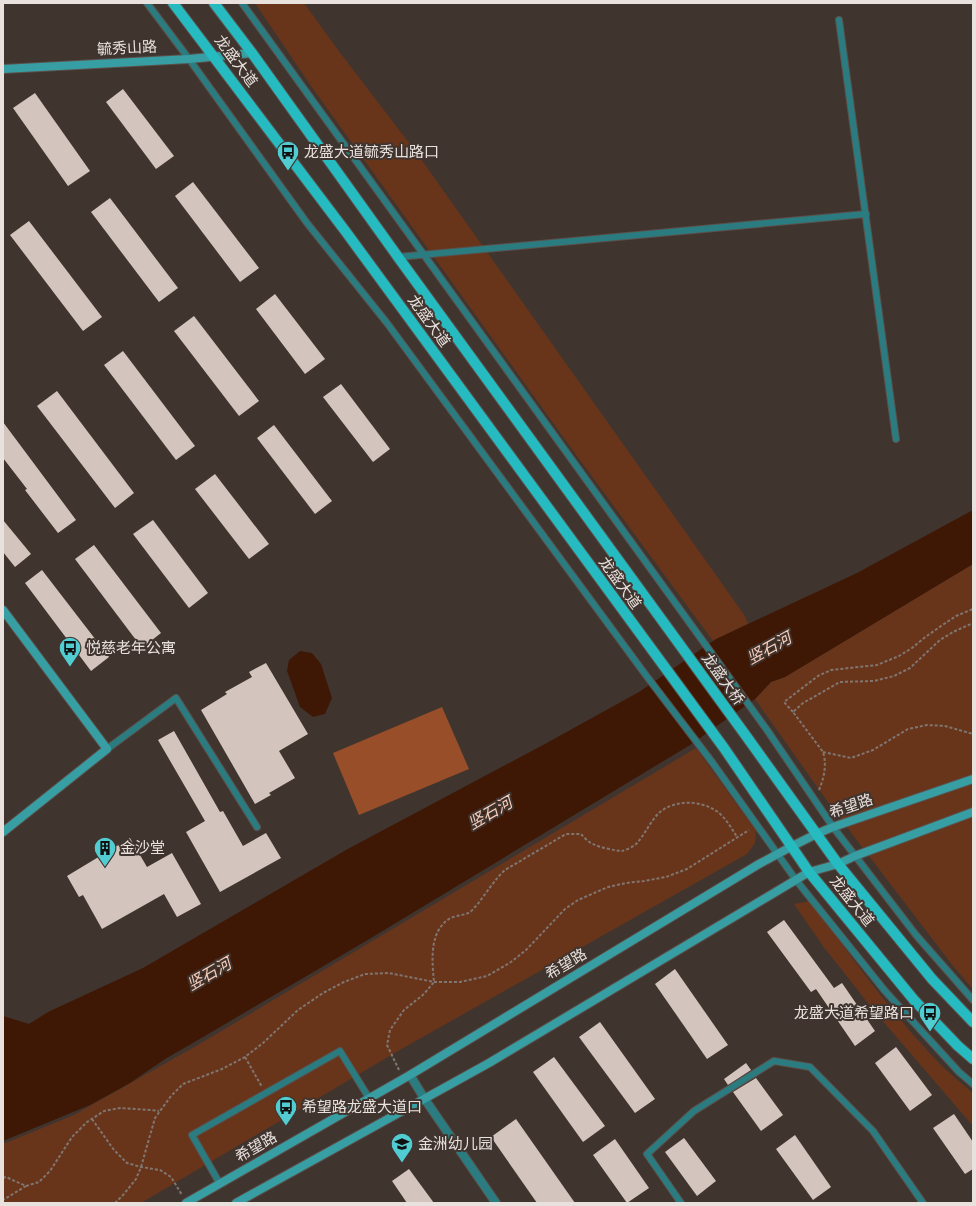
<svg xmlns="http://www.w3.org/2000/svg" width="976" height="1206" font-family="Cabin,'Noto Sans SC',sans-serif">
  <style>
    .green { fill: #68351b }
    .forest { fill: #984f29 }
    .water { fill: #3e1804 }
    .building { fill: #d3c5be }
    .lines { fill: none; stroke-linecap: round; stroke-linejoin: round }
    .lane-casing { stroke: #5b504b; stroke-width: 8 }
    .street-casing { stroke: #5b504b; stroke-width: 10 }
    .secondary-casing { stroke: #5b504b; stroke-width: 10 }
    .primary-casing { stroke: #5b504b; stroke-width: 12 }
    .path { stroke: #807671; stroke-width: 2; stroke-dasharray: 3 2; stroke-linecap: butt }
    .lane { stroke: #2b7c80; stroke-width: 6 }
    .street { stroke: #2b7c80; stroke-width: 8 }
    .secondary { stroke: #379fa3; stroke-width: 8 }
    .primary { stroke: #25bbc0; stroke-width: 10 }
    .labels { text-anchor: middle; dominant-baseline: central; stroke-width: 4; stroke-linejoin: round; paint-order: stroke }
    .street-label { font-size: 15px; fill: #e8e1dd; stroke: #40342f }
    .poi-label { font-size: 15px; fill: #e8e1dd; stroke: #40342f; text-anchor: start }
    .water-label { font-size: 16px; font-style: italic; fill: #fbcfbb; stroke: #40342f }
  </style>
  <rect width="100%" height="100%" fill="#40342f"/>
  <g class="green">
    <path d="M255,3H304L341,54L416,152L745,616L748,624L713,641L574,452L311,86Z"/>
    <path d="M973,564V989L953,966L830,805L755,699L771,682L785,677Z"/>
    <path d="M696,748L756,831L755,843L747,854L398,1051L141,1203H3V1144L74,1115L203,1042Z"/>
    <path d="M811,901C852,958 894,1017 943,1067C953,1076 963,1085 973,1093V1126L875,1012L823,946L794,904Z"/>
  </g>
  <path class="forest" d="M442,707L469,769L359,815L333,753Z"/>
  <g class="water">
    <path d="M973,510V564L785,677L771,682L755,699L690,745L371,938L193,1043L165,1059L130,1083L90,1105L3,1141V1016L29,1024L48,1012L143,968L346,850L543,745L639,692L716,639L857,573Z"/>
    <path d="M300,651L312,653L321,664L332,698L325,714L313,717L300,707L287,671L289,660Z"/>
  </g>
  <g class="building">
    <path d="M123,89L174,156L156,169L106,102Z"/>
    <path d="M35,93L90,171L68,186L13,108Z"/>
    <path d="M193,182L259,268L240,282L175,196Z"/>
    <path d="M110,198L178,288L159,302L91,212Z"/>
    <path d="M29,221L102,317L83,331L10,235Z"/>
    <path d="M275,294L325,359L305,374L256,309Z"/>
    <path d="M194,316L259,401L239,416L174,331Z"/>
    <path d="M123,351L195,446L176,460L104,365Z"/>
    <path d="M341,384L390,449L373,462L323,397Z"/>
    <path d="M57,391L134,493L115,508L37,406Z"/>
    <path d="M3,422L76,520L58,533L25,490L27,489L3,458Z"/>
    <path d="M274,425L332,501L315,514L257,438Z"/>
    <path d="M215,474L269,544L249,559L195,489Z"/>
    <path d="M3,520L31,554L15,567L3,552Z"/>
    <path d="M153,520L208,593L189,608L133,534Z"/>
    <path d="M94,545L161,633L142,648L75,559Z"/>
    <path d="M42,570L109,657L91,671L25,583Z"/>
    <path d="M266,663L308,734L279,751L295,778L269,793L271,795L255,804L201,710L227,694L225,692L252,677L249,672Z"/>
    <path d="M174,731L220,812L223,811L243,846L266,833L281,858L220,892L186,832L205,821L158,740Z"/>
    <path d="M130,838L147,867L172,853L201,904L177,917L164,894L102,929L83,895L79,897L67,876Z"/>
    <path d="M784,920L834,988L842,983L875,1031L855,1046L816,989L811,992L767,932Z"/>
    <path d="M675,969L728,1045L707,1059L655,984Z"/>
    <path d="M600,1022L655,1099L635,1113L579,1037Z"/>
    <path d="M896,1047L932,1095L910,1111L875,1063Z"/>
    <path d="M554,1057L605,1126L583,1142L533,1072Z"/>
    <path d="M746,1063L751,1070L728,1085L724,1079Z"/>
    <path d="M756,1078L783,1115L761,1131L733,1092Z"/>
    <path d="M954,1114L973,1142V1169L965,1174L933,1128Z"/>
    <path d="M516,1119L575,1203H537L491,1137Z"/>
    <path d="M795,1135L831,1187L813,1200L776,1149Z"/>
    <path d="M684,1138L716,1181L697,1196L665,1152Z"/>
    <path d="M615,1139L649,1188L627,1203L593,1155Z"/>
    <path d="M409,1169L434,1203H407L392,1181Z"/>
  </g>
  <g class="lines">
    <g class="lane-casing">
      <g id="lane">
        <path d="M147,3L189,59L307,223L387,323L645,674L712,762L796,880L885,991L959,1072L973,1084"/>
        <path d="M242,3L767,730L833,827L916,935L973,1000"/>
        <path d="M839,20L896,439"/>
        <path d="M398,257L866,214"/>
        <path d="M107,749L176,698L257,827"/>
        <path d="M220,1184L192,1135L340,1051L369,1098"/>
        <path d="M681,1203L647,1154L694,1111L774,1061L810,1067L873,1131L923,1203"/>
      </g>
    </g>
    <g class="street-casing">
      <path id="street" d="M410,1075L424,1098L496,1203"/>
    </g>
    <g class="secondary-casing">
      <g id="secondary">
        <path d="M3,69L189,59L252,53"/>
        <path d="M3,610L107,749L3,832"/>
        <path d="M186,1203L410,1075L759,864C784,851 807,837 833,827L973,779"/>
        <path d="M236,1203L489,1063L809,872L838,864L855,856L973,812"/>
      </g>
    </g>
    <g class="primary-casing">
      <g id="primary">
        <path d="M173,3L346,232L724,748L809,872L914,1000L958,1046L973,1059"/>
        <path d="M214,3L252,53L398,257L744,733L838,864L932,979L973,1022"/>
      </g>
    </g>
    <g class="path">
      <path d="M793,712L784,702L818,676L831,670L877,665L899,656L912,648L924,638L941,626L956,616L973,609"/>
      <path d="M823,752L851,758L873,750L908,729L927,725L945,726L973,734"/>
      <path d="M819,790C824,778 827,765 823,752L793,712L803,703L840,682L874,681L894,676L910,668L940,640L953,632L973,623"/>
      <path d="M245,1057L262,1087"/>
      <path d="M399,1070L387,1045L390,1030L404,1010L424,994L434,982C432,961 429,932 449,919C455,915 464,916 470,912C472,911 474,908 476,906C486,894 494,880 505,870L566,834H581C584,837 588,842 593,844C598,847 616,851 622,851C626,850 633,847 636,844C645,835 650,821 660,812C676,799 703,800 719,813C727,820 732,829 737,837"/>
      <path d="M92,1119L114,1150L127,1163L141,1167L160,1170L171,1177L182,1195"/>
      <path d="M3,1178L6,1177L26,1186L3,1200"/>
      <path d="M26,1186L39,1182L50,1171L72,1137L87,1122L104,1111L120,1108L150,1110L159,1111"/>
      <path d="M115,1203L124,1194L136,1179L141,1167L155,1118L171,1096L183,1084L222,1069L245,1057L263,1043L298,1010L323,993L344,982L365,974L389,973L434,982H460L487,976L511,962L526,950L565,909L578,900L608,887L626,883L644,881L666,877L687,869L749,830"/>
    </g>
    <use href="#lane" class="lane"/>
    <use href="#street" class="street"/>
    <use href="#secondary" class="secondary"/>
    <use href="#primary" class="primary"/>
  </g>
  <defs>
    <g id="bus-pin" transform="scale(1.15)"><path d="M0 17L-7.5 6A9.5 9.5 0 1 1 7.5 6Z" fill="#51ccd1" stroke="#40342f"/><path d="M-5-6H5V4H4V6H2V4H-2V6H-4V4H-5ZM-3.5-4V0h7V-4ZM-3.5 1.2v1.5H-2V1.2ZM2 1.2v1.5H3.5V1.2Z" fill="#111"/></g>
    <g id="building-pin" transform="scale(1.15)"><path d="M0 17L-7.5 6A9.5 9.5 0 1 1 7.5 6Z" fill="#51ccd1" stroke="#40342f"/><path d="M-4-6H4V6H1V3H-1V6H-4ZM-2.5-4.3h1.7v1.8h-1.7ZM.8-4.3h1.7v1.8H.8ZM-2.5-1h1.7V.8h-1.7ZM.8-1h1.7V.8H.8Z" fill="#111"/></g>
    <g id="school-pin" transform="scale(1.15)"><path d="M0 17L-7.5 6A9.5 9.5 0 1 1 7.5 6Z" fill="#51ccd1" stroke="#40342f"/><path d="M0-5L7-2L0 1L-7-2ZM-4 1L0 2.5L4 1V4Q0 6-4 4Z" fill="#111"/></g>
  </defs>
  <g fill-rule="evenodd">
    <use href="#bus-pin" x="288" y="152"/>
    <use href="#bus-pin" x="70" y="648"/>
    <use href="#building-pin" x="105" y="848"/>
    <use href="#bus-pin" x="930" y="1013"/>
    <use href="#bus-pin" x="286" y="1107"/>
    <use href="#school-pin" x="402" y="1144"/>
  </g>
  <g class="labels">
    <g class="street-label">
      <text transform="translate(127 48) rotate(-3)">毓秀山路</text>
      <text transform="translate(236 61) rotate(53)">龙盛大道</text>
      <text transform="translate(429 321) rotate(54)">龙盛大道</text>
      <text transform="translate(620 583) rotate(54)">龙盛大道</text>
      <text transform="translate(723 679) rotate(54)">龙盛大桥</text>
      <text transform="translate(851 806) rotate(-19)">希望路</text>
      <text transform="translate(852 901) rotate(51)">龙盛大道</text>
      <text transform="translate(566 964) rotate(-31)">希望路</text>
      <text transform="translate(256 1147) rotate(-30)">希望路</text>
    </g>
    <g class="poi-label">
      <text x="304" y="152">龙盛大道毓秀山路口</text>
      <text x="86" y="648">悦慈老年公寓</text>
      <text x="120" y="848">金沙堂</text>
      <text x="914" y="1013" text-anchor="end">龙盛大道希望路口</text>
      <text x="302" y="1107">希望路龙盛大道口</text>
      <text x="418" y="1144">金洲幼儿园</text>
    </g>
    <g class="water-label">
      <text transform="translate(769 648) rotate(-29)">竖石河</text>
      <text transform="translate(490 813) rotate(-30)">竖石河</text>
      <text transform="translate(209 974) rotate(-30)">竖石河</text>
    </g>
  </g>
  <rect width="976" height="1206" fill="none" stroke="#e8e1dd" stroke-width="8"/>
</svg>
